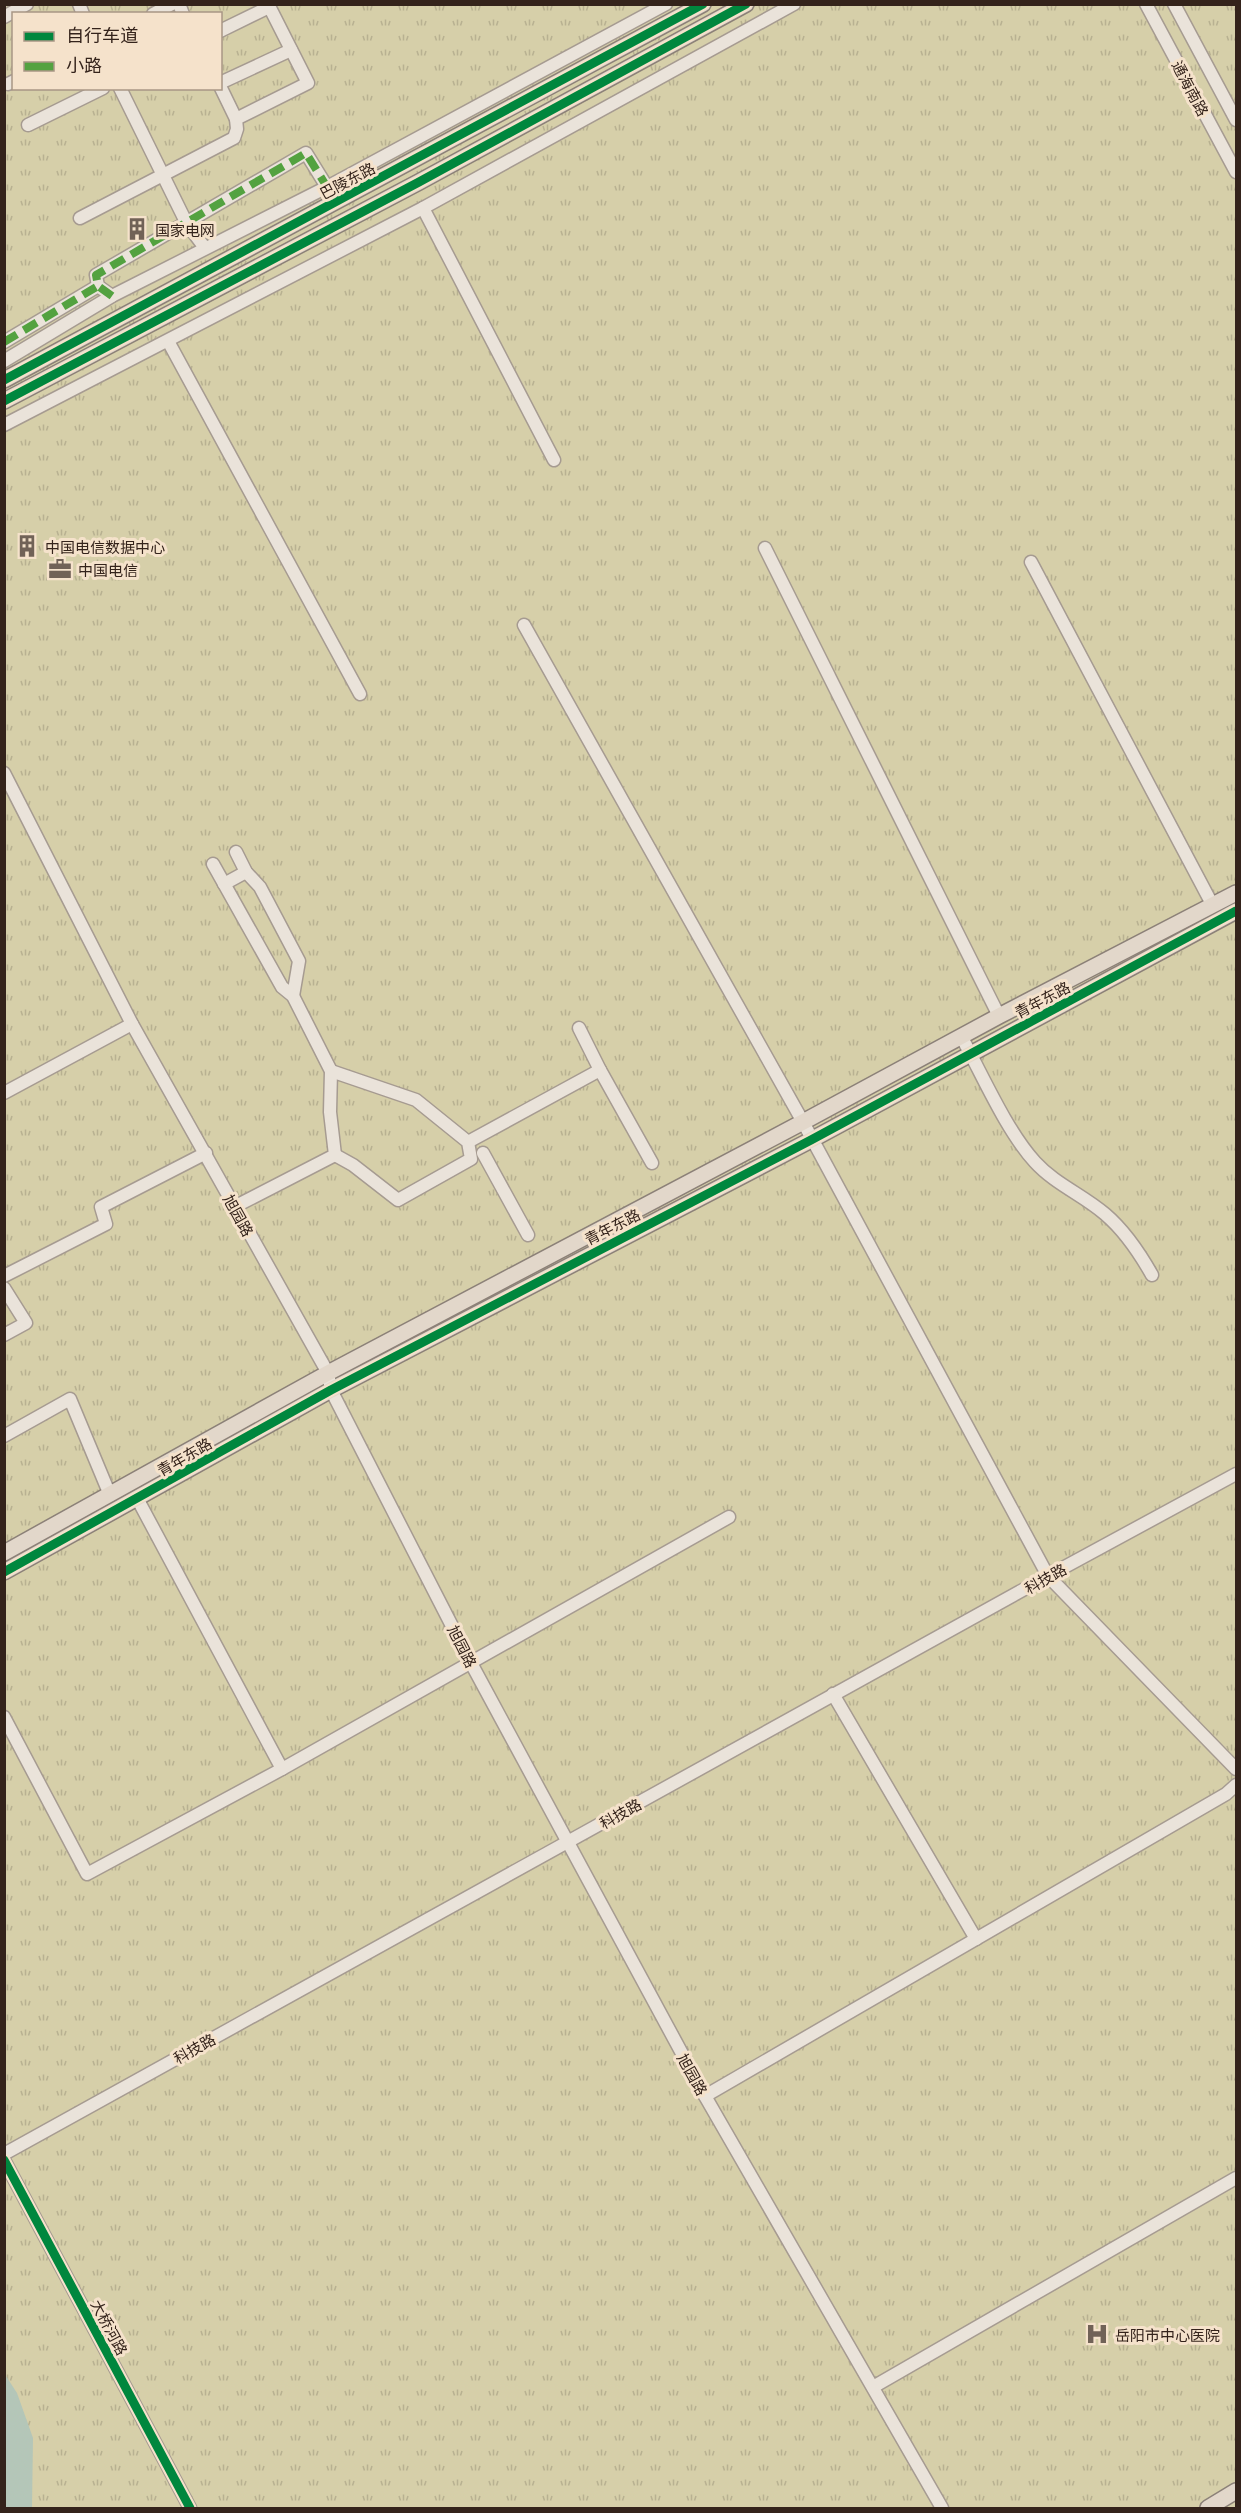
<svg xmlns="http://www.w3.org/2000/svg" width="1241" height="2513" font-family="Georgia,'Noto Sans SC',serif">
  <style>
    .park { fill: url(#park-tufts); fill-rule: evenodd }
    .water { fill: #b4c6b8 }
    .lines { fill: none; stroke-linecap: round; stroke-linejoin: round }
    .minor-casing { stroke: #a69b91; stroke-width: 15 }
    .major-casing { stroke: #8c8178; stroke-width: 18 }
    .minor { stroke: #eae3da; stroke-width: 12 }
    .major { stroke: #e2d7ca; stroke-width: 15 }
    .quiet { stroke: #53a240; stroke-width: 8; stroke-dasharray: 15 8; stroke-linecap: butt }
    .cycleway-casing { stroke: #f5e2cb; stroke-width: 13 }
    .cycleway { stroke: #00873e; stroke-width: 9 }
    .labels { text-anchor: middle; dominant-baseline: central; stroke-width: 6; stroke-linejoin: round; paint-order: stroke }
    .street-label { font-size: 15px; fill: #34231b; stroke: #f5e2cb }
    .poi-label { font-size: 15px; fill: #34231b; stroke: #f5e2cb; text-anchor: start }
  </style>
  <defs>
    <pattern id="park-tufts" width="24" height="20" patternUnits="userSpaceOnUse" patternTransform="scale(1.5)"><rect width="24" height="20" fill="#d6cfa9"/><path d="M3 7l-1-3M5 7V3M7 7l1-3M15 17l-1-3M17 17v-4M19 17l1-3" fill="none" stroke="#b8b191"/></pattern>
  </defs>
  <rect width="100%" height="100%" fill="#e3d6c7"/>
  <path class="park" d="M5,5H1236V2508H5ZM14,14H220V88H14Z"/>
  <path class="water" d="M4,2373L17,2393L33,2438L32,2508H5Z"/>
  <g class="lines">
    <g class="minor-casing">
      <g id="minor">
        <path d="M79,4L83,14"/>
        <path d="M179,4L183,14"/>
        <path d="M1146,4L1236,172"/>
        <path d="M1174,4L1236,120"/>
        <path d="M153,14L172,4"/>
        <path d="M4,17L27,4"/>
        <path d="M220,31L269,7"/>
        <path d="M220,83L291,50"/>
        <path d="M8,84L14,81"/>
        <path d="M220,86L236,119"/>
        <path d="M120,88L187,224L205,248"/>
        <path d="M28,125L103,88"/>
        <path d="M423,208L554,460"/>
        <path d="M80,218L234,138L237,129L236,119L308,83L268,4"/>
        <path d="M112,296L98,286L96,275L306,153L327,187"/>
        <path d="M168,341L360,694"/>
        <path d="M4,342L98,286"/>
        <path d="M4,361L112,296L327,187L666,4"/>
        <path d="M4,425L423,208L794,4"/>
        <path d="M765,548L999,1016"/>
        <path d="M1031,562L1212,904"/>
        <path d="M524,625L803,1122L1048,1576L1236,1769"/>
        <path d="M4,773L132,1024L328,1373L331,1390L471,1663L705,2096L942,2508"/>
        <path d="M236,852L246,872L260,887L299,961L293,996"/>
        <path d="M213,864L282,987L293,996L331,1071L330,1112L335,1155L234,1207"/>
        <path d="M224,884L246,872"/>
        <path d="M579,1028L600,1070"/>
        <path d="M961,1036C983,1076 1006,1130 1035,1162C1055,1184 1083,1195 1105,1214C1125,1231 1139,1252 1152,1275"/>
        <path d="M331,1071L416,1100L468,1142L471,1159L398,1200L353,1165L335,1155"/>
        <path d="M4,1093L132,1024"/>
        <path d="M468,1142L600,1070L652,1163"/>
        <path d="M483,1153L528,1235"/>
        <path d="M4,1276L106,1224L101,1207L206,1153"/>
        <path d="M4,1288L26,1323L4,1335"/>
        <path d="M4,1436L70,1399L110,1495"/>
        <path d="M138,1500L282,1769"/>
        <path d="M833,1694L976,1939"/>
        <path d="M4,1717L87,1874L282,1769L729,1517"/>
        <path d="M705,2096L1226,1794L1236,1785"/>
        <path d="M4,2154L1048,1576L1236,1474"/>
        <path d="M4,2160L190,2508"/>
        <path d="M873,2387L1236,2178"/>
      </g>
    </g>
    <g class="major-casing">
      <g id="major">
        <path d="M4,380L703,4"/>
        <path d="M4,401L419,182L746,4"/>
        <path d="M4,1553L328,1373L803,1122L999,1016L1236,893"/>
        <path d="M4,1572L331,1390L811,1140L1236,911"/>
        <path d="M1208,2508L1236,2491"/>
      </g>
    </g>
    <use href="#minor" class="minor"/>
    <use href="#major" class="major"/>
    <g class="quiet">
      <path d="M112,296L98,286L96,275L306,153L327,187"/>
      <path d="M4,342L98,286"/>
    </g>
    <g class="cycleway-casing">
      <g id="cycleway">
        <path d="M4,380L703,4"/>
        <path d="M4,401L419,182L746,4"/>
        <path d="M4,1572L331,1390L811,1140L1236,911"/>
        <path d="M4,2160L190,2508"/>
      </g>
    </g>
    <use href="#cycleway" class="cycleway"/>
  </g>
  <defs>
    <g id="building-bare" transform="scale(1.8)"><path d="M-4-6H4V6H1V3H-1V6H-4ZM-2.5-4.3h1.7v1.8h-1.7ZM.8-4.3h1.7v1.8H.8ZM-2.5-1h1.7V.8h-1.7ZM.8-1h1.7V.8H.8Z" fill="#716257" stroke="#f5e2cb" stroke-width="2.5" paint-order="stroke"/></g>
    <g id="office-bare" transform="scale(1.8)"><path d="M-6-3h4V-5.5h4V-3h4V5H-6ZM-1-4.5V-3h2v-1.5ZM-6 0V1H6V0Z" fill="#716257" stroke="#f5e2cb" stroke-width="2.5" paint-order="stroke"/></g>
    <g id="hospital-bare" transform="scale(1.8)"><path d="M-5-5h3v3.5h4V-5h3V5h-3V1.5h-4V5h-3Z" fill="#716257" stroke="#f5e2cb" stroke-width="2.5" paint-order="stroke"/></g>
  </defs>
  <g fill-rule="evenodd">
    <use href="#building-bare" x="137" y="229"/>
    <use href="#building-bare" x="27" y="546"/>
    <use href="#office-bare" x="60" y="569"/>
    <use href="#hospital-bare" x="1097" y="2334"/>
  </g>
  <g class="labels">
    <g class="street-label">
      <text transform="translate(1191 88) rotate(62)">通海南路</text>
      <text transform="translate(347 180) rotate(-28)">巴陵东路</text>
      <text transform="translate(1042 999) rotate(-28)">青年东路</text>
      <text transform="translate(239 1215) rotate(61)">旭园路</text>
      <text transform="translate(612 1226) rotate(-27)">青年东路</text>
      <text transform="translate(184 1456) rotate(-30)">青年东路</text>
      <text transform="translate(1045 1578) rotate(-29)">科技路</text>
      <text transform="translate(463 1646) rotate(63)">旭园路</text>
      <text transform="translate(620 1813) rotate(-29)">科技路</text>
      <text transform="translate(194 2048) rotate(-29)">科技路</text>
      <text transform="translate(693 2074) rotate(61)">旭园路</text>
      <text transform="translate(110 2327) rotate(62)">大桥河路</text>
    </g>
    <g class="poi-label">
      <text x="155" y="229">国家电网</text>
      <text x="45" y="546">中国电信数据中心</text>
      <text x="78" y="569">中国电信</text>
      <text x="1115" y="2334">岳阳市中心医院</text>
    </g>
  </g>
  <rect width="1241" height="2513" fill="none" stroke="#34231b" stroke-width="12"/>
  <rect x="12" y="12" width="210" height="78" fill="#f5e2cb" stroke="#a89685" stroke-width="1.5"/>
  <rect x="24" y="32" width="30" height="9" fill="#00873e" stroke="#a89685" stroke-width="1.5"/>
  <text x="66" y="42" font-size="18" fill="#34231b">自行车道</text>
  <rect x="24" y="62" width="30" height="9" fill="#53a240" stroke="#a89685" stroke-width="1.5"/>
  <text x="66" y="72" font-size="18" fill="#34231b">小路</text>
</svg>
